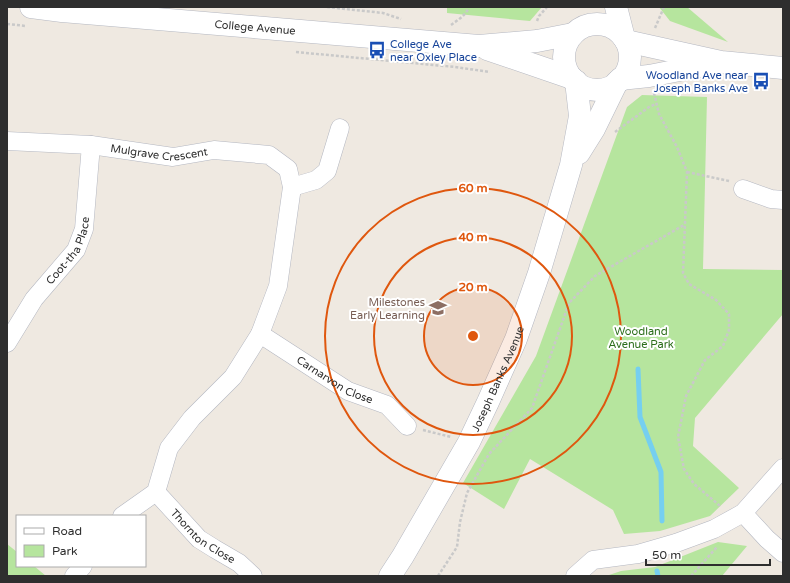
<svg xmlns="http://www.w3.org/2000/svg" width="790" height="583" font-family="'Varela Round',sans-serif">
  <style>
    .green { fill: #b6e59e }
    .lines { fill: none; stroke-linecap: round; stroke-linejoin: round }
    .stream { stroke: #75cff0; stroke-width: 5 }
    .street-casing { stroke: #b4b7c1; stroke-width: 19 }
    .secondary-casing { stroke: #b4b7c1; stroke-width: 23 }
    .path { stroke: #c9c9c9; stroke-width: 2.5; stroke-dasharray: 3 2; stroke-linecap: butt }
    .street { stroke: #fff; stroke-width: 18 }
    .secondary { stroke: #fff; stroke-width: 22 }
    .ring { fill: none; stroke: #df570e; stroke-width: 2 }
    .labels { text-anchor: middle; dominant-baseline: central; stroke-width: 4; stroke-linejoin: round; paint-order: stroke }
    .street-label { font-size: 11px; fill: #2e2e2e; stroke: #fff }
    .transit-label { font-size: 11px; fill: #164399; stroke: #fff; text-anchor: start }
    .education-label { font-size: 11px; fill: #785e54; stroke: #fff; text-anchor: end }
    .park-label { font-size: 11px; fill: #2c6e1b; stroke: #fff }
    .centre { fill: #df570e; stroke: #fff; stroke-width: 2 }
    .ring-label { font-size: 12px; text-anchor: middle; font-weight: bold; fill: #df570e; stroke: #fff; stroke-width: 4; stroke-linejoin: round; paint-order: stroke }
  </style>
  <rect width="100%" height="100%" fill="#efe9e1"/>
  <g class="green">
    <path d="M447,7H542L530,21L447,13Z"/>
    <path d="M659,7H687L728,42L670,21Z"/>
    <path d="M642,95L707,97L703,269L783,270V314L695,418L693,446L739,488L710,516L660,531L624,534L613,510L530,459L504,509L463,483L536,356L627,107Z"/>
    <path d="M718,542L747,546L722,576H606L621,571L655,567Z"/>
    <path d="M7,544L17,552V566H34L46,576H7Z"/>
  </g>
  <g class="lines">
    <g class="stream">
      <path d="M638,369L640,417L661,472L662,521"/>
      <path d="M657,571L658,576"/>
    </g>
    <g class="street-casing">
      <g id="street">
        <path id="s1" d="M7,141L91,145L173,157L214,150L269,155L288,169L292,187L278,286L260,334L233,377L192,418L169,448L156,492L122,516"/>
        <path d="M292,187L316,180L327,171L340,128"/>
        <path d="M743,189L771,199L783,200"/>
        <path id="s2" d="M260,334L348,391L387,405L407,426"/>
        <path id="s3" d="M7,343L34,299L76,250L84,229L91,145"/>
        <path id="s4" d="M156,492L199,539L215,549L239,563L253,576"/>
        <path d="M743,513L767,539L783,553"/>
        <path d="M74,576L83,566"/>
        <path d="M575,576L593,560L638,554L676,543L714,529L743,513L783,468"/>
      </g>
    </g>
    <g class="secondary-casing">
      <g id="secondary">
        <path id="s5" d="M31,7L62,11L479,46L537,41L573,34"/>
        <path d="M616,7L624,38"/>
        <circle cx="597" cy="57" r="33"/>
        <path d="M626,41L721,62L783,68"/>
        <path d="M487,49L572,78"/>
        <path d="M620,79L649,76L710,64"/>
        <path d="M579,153L594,129L617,82"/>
        <path id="s6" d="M390,576L403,556L469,442L488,402L516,339L539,273L571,165L580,116L576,81"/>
      </g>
    </g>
    <g class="path">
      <path d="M327,7L383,13L401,19"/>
      <path d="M537,21L539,16L547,7"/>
      <path d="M7,24L26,26"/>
      <path d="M451,25C458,20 466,15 469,7"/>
      <path d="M655,28L664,7"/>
      <path d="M296,52L455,67L490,72"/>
      <path d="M654,93L659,114L677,147L687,172L683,273L689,284L716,300L729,314V330L723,346L705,360L686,396L678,437L684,469L694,484L719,505V507"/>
      <path d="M615,132L649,107L656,104"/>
      <path d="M687,172L729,181"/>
      <path d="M423,430L451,437"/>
      <path d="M438,576L457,547L460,522L467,493L489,454L532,408L569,303L595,276L684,225"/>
      <path d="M691,576L717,547"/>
    </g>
    <use href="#street" class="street"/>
    <use href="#secondary" class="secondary"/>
  </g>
  <circle cx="473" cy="336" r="49" fill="#df570e" fill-opacity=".12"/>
  <g class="ring">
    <circle cx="473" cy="336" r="49"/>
    <circle cx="473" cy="336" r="99"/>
    <circle cx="473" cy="336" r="148"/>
  </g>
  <defs>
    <g id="bus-bare" transform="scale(1.38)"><path d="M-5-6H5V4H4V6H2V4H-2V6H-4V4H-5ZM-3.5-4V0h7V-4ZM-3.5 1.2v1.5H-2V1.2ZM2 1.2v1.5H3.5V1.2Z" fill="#1a4fb4" stroke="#fff" stroke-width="2.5" paint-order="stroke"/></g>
    <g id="school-bare" transform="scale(1.38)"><path d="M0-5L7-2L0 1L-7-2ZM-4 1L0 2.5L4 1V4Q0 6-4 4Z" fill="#8d6e63" stroke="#fff" stroke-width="2.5" paint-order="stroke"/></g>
  </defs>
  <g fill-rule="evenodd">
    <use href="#bus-bare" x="377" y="50"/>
    <use href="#bus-bare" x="761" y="81"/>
    <use href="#school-bare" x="438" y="308"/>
  </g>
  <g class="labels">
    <g class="street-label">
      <text stroke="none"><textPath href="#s5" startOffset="225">College Avenue</textPath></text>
      <text stroke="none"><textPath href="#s1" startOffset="153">Mulgrave Crescent</textPath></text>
      <text stroke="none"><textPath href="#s3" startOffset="112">Coot-tha Place</textPath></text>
      <text stroke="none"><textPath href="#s6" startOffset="225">Joseph Banks Avenue</textPath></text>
      <text stroke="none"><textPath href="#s2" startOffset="88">Carnarvon Close</textPath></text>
      <text stroke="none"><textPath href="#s4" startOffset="65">Thornton Close</textPath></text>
    </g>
    <g class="transit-label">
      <text x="390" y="44">College Ave<tspan x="390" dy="13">near Oxley Place</tspan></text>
      <text x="748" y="75" text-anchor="end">Woodland Ave near<tspan x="748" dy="13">Joseph Banks Ave</tspan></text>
    </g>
    <g class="education-label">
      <text x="425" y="302">Milestones<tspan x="425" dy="13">Early Learning</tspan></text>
    </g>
    <g class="park-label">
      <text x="641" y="331">Woodland<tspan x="641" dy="13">Avenue Park</tspan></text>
    </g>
  </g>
  <circle cx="473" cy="336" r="6" class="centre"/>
  <g class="ring-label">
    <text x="473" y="192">60 m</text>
    <text x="473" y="241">40 m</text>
    <text x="473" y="291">20 m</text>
  </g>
  <rect width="790" height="583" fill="none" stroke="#2e2e2e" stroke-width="16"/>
  <rect x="16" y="515" width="130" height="52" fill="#ffffff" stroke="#ababab"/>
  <rect x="24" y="528" width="20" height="6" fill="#ffffff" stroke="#ababab"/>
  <text x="52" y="535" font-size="12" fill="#2e2e2e">Road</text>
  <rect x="24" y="545" width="20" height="12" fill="#b6e59e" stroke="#ababab"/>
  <text x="52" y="555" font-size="12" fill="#2e2e2e">Park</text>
  <path d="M646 559v6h124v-6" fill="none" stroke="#2e2e2e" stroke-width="2"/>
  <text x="652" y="559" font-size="12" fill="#2e2e2e" stroke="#ffffff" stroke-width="3" paint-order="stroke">50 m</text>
</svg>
